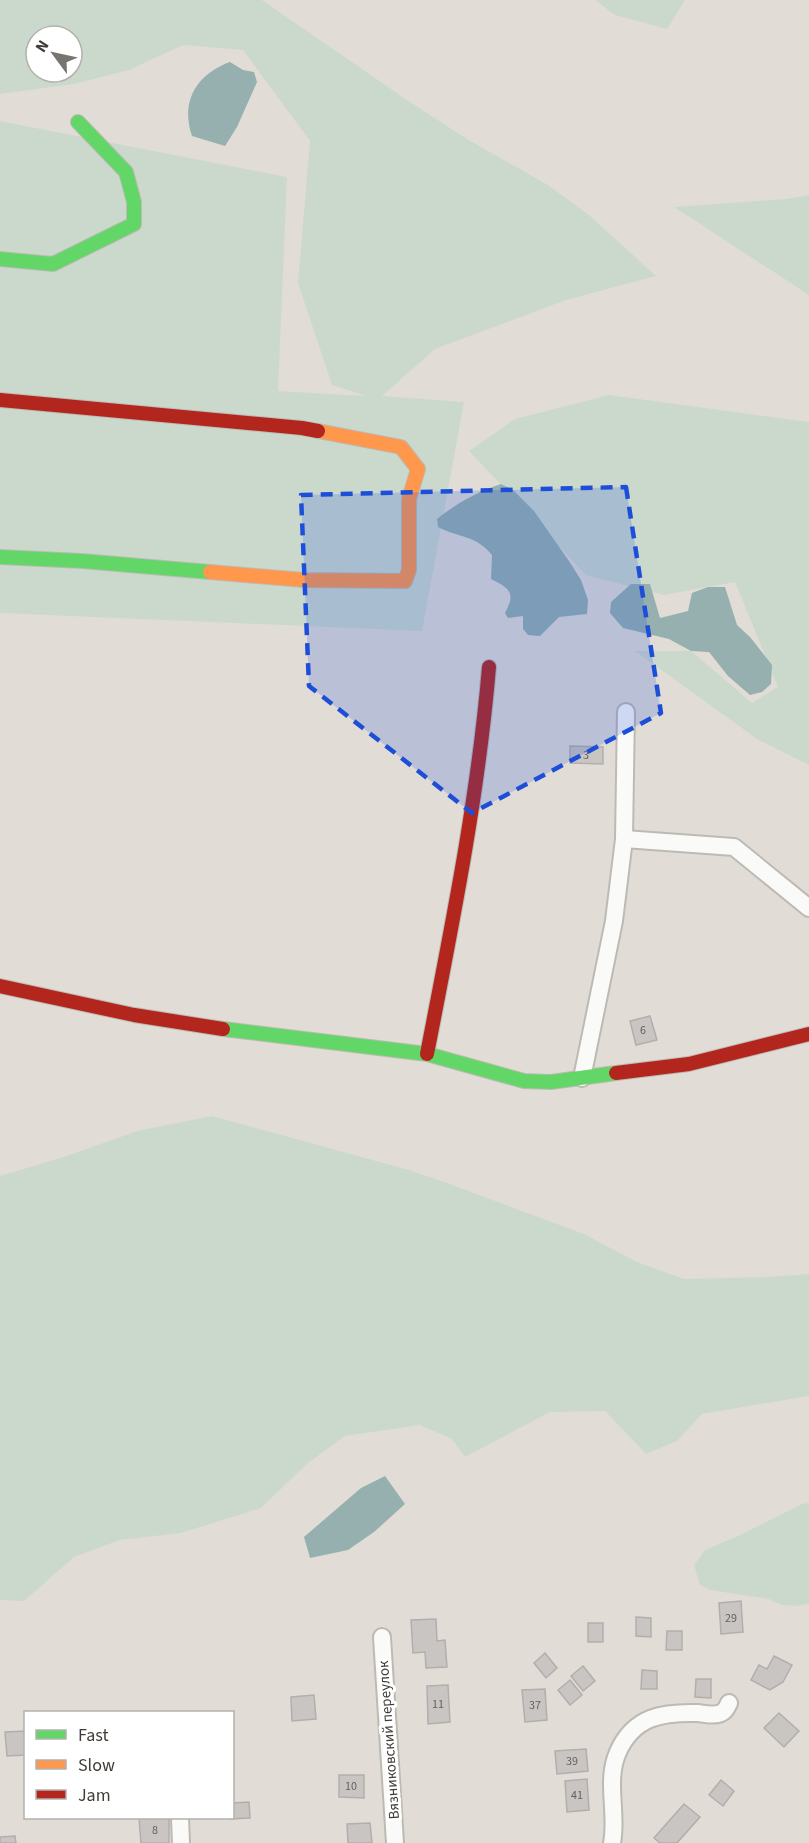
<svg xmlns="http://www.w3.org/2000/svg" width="809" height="1843" font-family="'Source Sans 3',sans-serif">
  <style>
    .green { fill: #cbd9cd; fill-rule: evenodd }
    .water { fill: #95b0af }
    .building { fill: #c9c5c3; stroke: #b3aeac; stroke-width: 1.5 }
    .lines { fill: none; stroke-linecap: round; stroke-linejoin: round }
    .street-casing { stroke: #bdbab4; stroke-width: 20 }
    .fast-casing { stroke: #bdbab4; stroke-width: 16 }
    .slow-casing { stroke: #bdbab4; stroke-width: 16 }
    .jam-casing { stroke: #bdbab4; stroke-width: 16 }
    .street { stroke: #fafaf9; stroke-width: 16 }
    .fast { stroke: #63d668; stroke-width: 14 }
    .slow { stroke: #ff974d; stroke-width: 14 }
    .jam { stroke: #b3261e; stroke-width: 14 }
    .marked { fill: #1d4ed8; fill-opacity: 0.2; stroke: #1d4ed8; stroke-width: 4.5; stroke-dasharray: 12 8; stroke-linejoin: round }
    .labels { text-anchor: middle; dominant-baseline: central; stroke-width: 6; stroke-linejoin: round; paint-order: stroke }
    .number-label { font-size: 12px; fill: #65615d }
    .street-label { font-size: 15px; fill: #403c37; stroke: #fff }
  </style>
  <rect width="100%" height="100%" fill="#e1ddd6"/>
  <g class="green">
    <path d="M0,0H262L407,100L467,139L548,185L589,215L656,276L566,300L435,349L382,396L464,402L422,631L0,613V121L287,177L278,391L366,396L332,385L298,283L310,141L243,50L183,45L129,70L74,84L0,94ZM36,36H72V72H36Z"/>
    <path d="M595,0H685L667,29L615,15Z"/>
    <path d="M809,195V295L674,207L786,199Z"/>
    <path d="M609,395L809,422V765L757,739L635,651H691L752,703L778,687L735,582L664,595L586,575L469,451L515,419Z"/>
    <path d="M212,1116L409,1170L450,1184L584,1234L637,1262L684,1279L769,1277L809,1274V1396L702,1414L677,1441L646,1454L605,1411L550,1412L465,1457L452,1439L420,1425L345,1436L308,1463L261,1508L181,1533L120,1540L74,1557L24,1601L0,1600V1176L64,1157L137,1131Z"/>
    <path d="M809,1503V1603L799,1606L781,1605L769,1599L710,1590L700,1585L694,1565L705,1550L740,1535L802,1504Z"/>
  </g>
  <g class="water">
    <path d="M230,62L243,70L254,72L257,82L237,127L225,146L192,136C180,101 197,74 230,62Z"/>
    <path d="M501,484L513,490L534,511L569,561L581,580L588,600L587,614L559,617L540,636L528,635L523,629V616L508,618L505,613C516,592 510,589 491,579L492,555C476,535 459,538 438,527L437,519C457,503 477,492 501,484Z"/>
    <path d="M631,584H650L660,618L688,611L692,593L708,587H725L737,625L750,637L772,665L771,684L762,692L750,695L728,676L709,652L691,651L669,639L623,628L610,613L611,602Z"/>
    <path d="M385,1476L405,1504L374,1532L348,1550L310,1558L304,1537L361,1488Z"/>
  </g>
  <g class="building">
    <path d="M570,746L603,747V764L570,763Z"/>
    <path d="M650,1016L657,1040L636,1045L630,1021Z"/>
    <path d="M741,1601L743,1632L721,1634L719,1603Z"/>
    <path d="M636,1617L651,1618V1637L636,1636Z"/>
    <path d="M436,1619L437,1641L445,1640L447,1667L426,1668L425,1652L413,1653L411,1620Z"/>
    <rect x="588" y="1623" width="15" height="19"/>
    <path d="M667,1631H682V1650H666Z"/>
    <path d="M545,1653L557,1668L546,1678L534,1663Z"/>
    <path d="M774,1656L792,1665L783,1682L770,1690L751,1680L759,1665L767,1669Z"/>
    <path d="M583,1666L595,1681L583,1691L571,1676Z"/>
    <path d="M642,1670L657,1671V1689H641Z"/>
    <path d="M696,1679H711V1698L695,1697Z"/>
    <path d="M570,1680L582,1695L570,1705L558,1690Z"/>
    <path d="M448,1685L450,1722L428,1724L427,1686Z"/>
    <path d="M545,1689L547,1720L525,1722L522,1690Z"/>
    <path d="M314,1695L316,1719L292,1721L291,1697Z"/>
    <path d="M779,1713L799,1731L784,1747L764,1728Z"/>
    <path d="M26,1731V1755L7,1756L5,1732Z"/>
    <path d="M586,1749L588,1771L557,1774L555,1751Z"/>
    <path d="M339,1775H364V1798L339,1797Z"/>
    <path d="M587,1779L589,1810L567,1812L565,1781Z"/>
    <path d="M721,1780L734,1791L723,1806L709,1795Z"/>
    <path d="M249,1802L250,1818L230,1819L232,1818V1803Z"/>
    <path d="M684,1804L700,1817L677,1843H660L654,1838Z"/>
    <path d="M139,1818H169V1843H141Z"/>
    <path d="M370,1823L372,1843H348L347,1824Z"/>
    <path d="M15,1836L16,1843H0V1837Z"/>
  </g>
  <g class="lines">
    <g class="street-casing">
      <g id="street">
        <path d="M624,839L734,847L809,908"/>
        <path d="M582,1078L614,921L624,839L626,712"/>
        <path d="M382,1637L395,1843"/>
        <path d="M180,1818L181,1843"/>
        <path d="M612,1843C618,1813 605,1781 618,1752C634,1716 663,1712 698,1713C705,1714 715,1716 721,1713C726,1711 727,1707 729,1703"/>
      </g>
    </g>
    <g class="fast-casing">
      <g id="fast">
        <path d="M0,259L53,264L134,224V202L126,172L78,122"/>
        <path d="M0,557L82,561L210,572"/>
        <path d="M223,1029L427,1054L524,1081L551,1082L616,1073"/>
      </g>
    </g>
    <g class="slow-casing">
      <path id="slow" d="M210,572L304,580L405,581L409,570V499L418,469L401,447L318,431"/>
    </g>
    <g class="jam-casing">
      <g id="jam">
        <path d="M0,400L302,428L318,431"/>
        <path d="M0,986L134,1015L223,1029"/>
        <path d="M427,1054C452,925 478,798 489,667"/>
        <path d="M616,1073L689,1064L809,1034"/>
      </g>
    </g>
    <use href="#street" class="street"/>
    <use href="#fast" class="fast"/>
    <use href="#slow" class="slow"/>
    <use href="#jam" class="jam"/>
  </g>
  <path class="marked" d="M626,487L661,713L472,813L309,686L301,495Z"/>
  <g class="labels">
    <g class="number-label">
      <text x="586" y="755">3</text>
      <text x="643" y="1030">6</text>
      <text x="731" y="1618">29</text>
      <text x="438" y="1704">11</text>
      <text x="535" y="1705">37</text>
      <text x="572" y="1761">39</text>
      <text x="351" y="1786">10</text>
      <text x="577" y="1795">41</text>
      <text x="155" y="1830">8</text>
    </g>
    <g class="street-label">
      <text transform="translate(389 1740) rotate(-94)">Вязниковский переулок</text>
    </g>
  </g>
  <rect x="24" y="1711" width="210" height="108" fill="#ffffff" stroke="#b3b1af" stroke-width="1.5"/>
  <rect x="36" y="1730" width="30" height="9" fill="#63d668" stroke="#b3b1af" stroke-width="1.5"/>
  <text x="78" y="1741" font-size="18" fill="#403c37">Fast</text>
  <rect x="36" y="1760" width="30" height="9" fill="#ff974d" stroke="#b3b1af" stroke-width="1.5"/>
  <text x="78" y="1771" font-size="18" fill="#403c37">Slow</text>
  <rect x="36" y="1790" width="30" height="9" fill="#b3261e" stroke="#b3b1af" stroke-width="1.5"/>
  <text x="78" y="1801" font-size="18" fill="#403c37">Jam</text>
  <g transform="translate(54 54) rotate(303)"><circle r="28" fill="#ffffff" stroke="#b3b1af" stroke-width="1.5"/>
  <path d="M0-4.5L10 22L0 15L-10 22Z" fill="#78746f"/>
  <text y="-9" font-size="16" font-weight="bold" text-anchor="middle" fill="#403c37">N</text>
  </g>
</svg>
